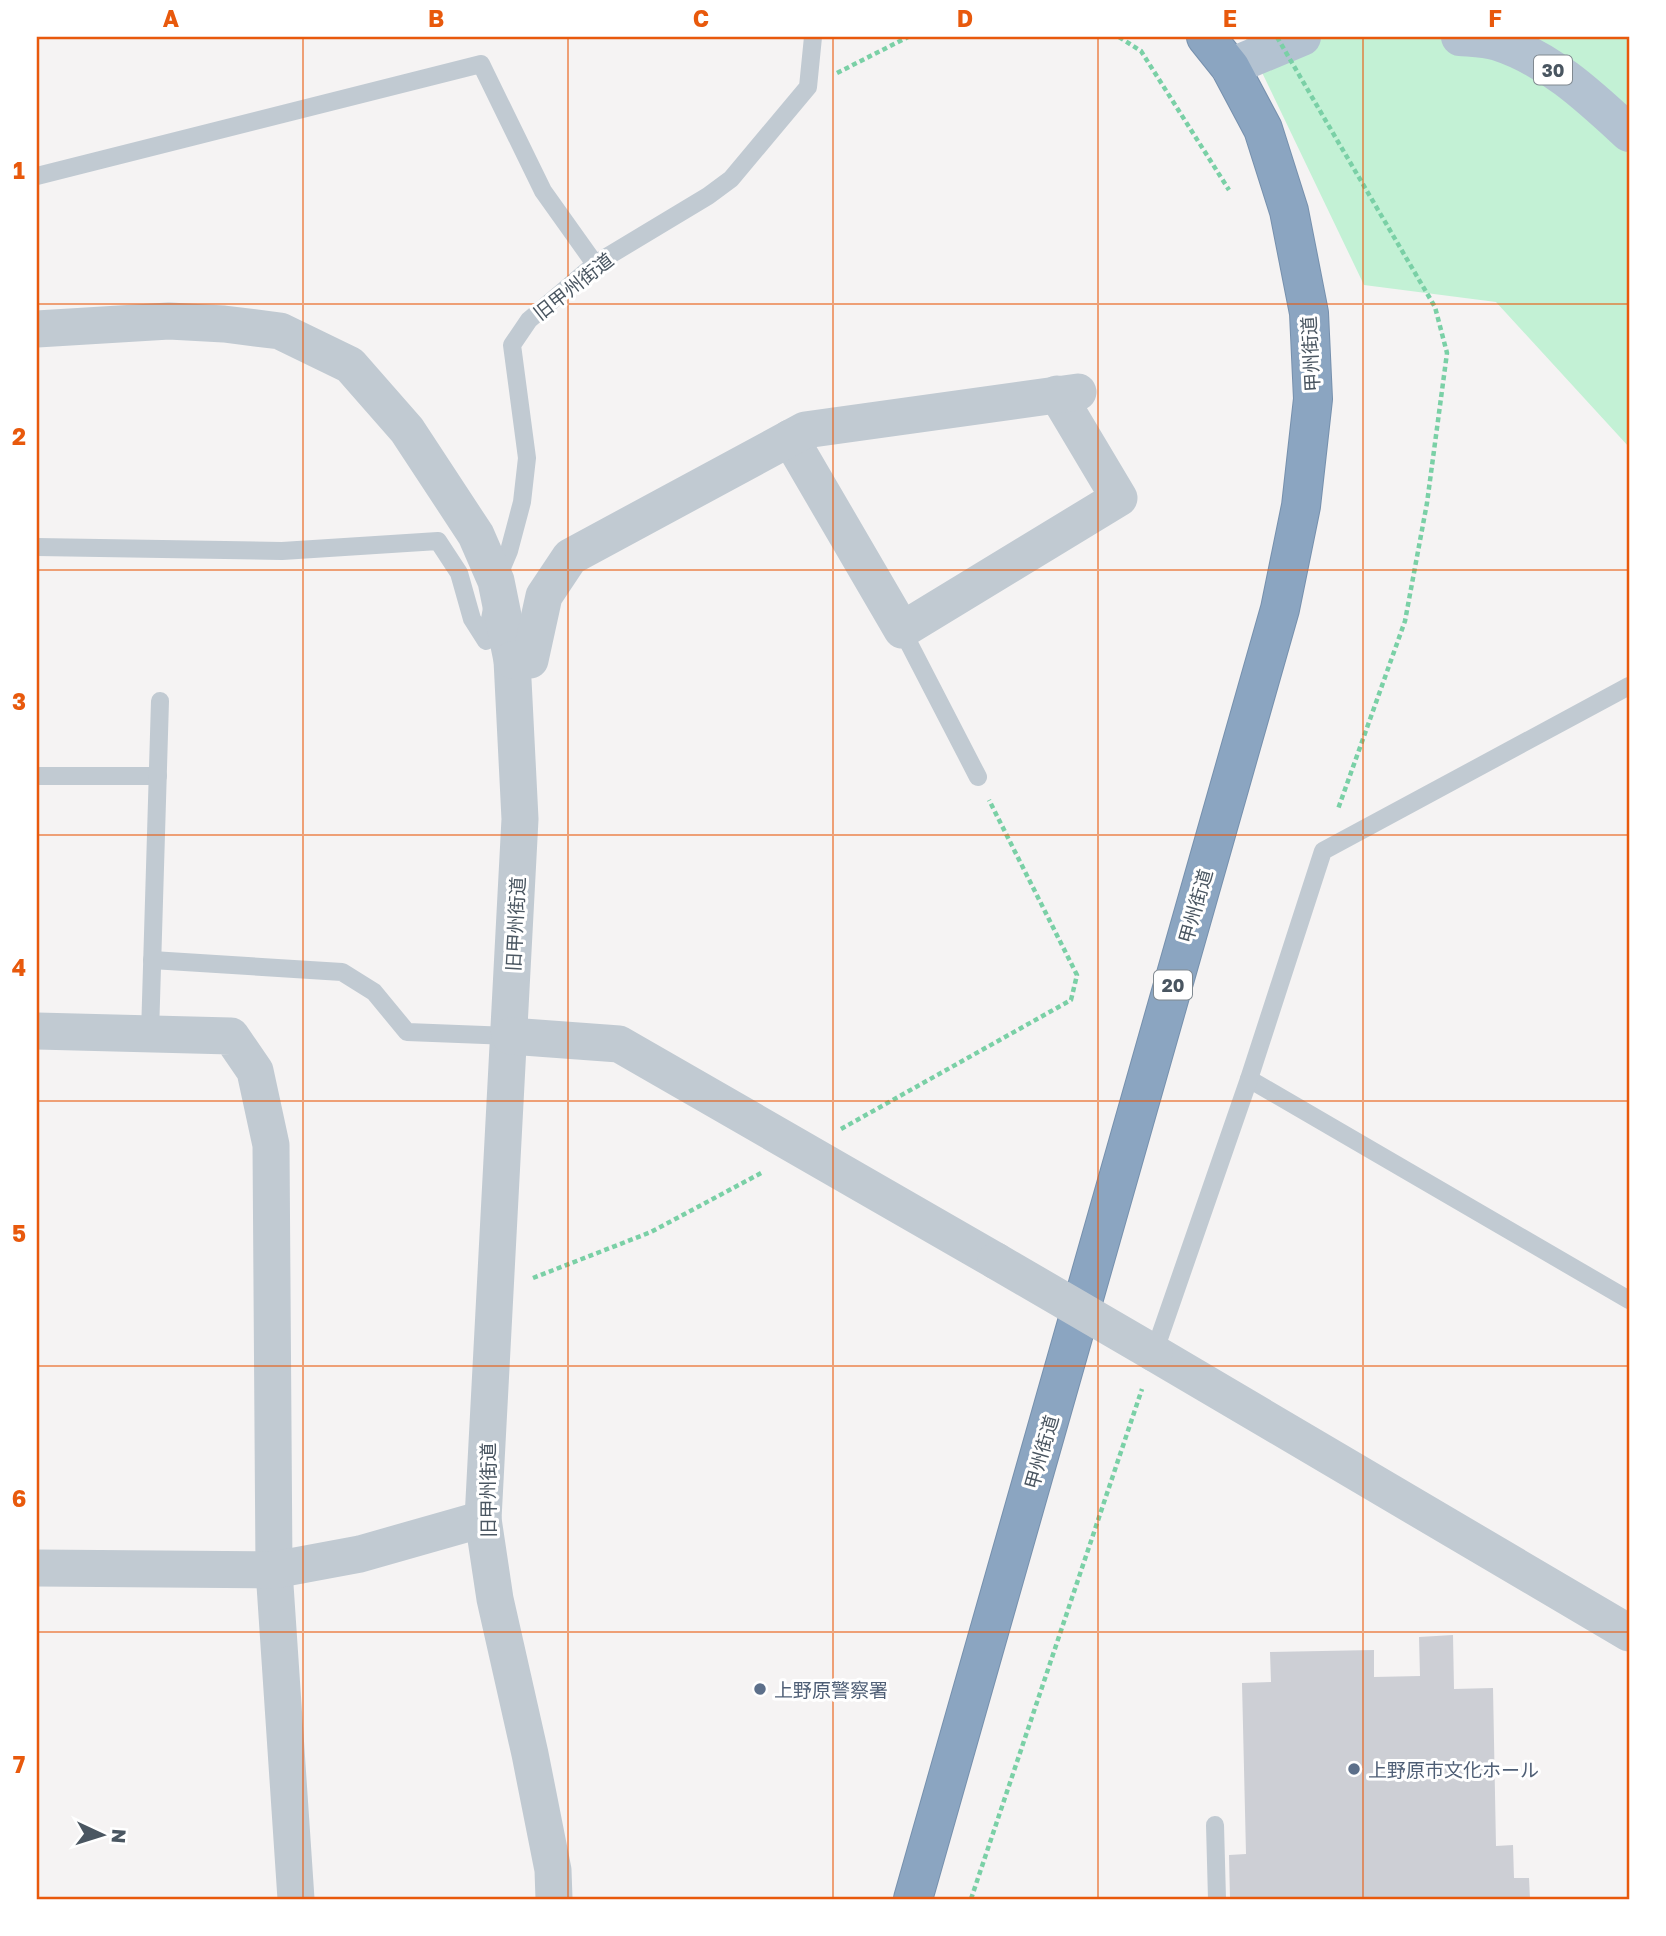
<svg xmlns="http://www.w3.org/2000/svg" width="1666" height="1936" font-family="'Golos Text','Noto Sans JP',sans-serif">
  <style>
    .green { fill: #c3f1d5 }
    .building { fill: #cdcfd5 }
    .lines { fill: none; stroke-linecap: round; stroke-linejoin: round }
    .highway-casing { stroke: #7690ad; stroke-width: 40 }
    .path { stroke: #7ad0a6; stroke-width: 4.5; stroke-dasharray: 5 3.5; stroke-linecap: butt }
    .lane { stroke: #c1cad2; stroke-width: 18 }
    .street { stroke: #c1cad2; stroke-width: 37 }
    .primary { stroke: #b3c2d1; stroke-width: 38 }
    .highway { stroke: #8ba5c1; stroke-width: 38 }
    .path-bridge { stroke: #7ad0a6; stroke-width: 4.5; stroke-dasharray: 5 3.5; stroke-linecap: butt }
    .street-bridge { stroke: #c1cad2; stroke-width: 37 }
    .grid { fill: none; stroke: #e8590c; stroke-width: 2; stroke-opacity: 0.55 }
    .service-dot { fill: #5c6f8a; stroke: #fff; stroke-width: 2.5 }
    .labels { text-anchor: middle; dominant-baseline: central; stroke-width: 6; stroke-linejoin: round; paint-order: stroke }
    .shield { fill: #fff; stroke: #808990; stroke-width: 2 }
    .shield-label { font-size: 18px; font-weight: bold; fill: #4a5661 }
    .street-label { font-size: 19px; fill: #4a5661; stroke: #fff }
    .service-label { font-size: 19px; fill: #4e5e75; stroke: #fff; text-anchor: start }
    .neatline { fill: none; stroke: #e8590c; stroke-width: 2.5 }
    .grid-label { font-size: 23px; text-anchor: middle; font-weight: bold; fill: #e8590c }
  </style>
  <rect width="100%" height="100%" fill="#f5f3f3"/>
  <path class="green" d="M1245,37H1629V447L1496,302L1364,285Z"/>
  <path class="building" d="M1453,1635L1454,1689L1493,1688L1496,1846L1513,1845L1514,1878H1529L1530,1899H1230L1229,1855L1246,1854L1242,1683L1271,1682L1270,1652L1374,1650V1677L1420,1676L1419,1637Z"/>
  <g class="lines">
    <g class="highway-casing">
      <path id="highway" d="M913,1899L1280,609L1301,506L1313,399L1309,313L1289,211L1263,129L1230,67L1206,37"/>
    </g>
    <g class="path">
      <path d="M1119,37L1141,51L1229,190"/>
      <path d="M837,73L908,37"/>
      <path d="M1337,140L1435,307L1447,353L1427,503L1405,621L1338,809"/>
      <path d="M841,1129L1071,1000L1077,975L989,800"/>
      <path d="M533,1278L651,1232L763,1172"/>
      <path d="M971,1899L1142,1389"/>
    </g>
    <g class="lane">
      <path d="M37,176L481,64L543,191L595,264"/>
      <path d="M37,547L282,551L438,541L459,573L472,619L486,641L492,608"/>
      <path d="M498,577L509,551L522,502L527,458L512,345L529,320L595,264L708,196L731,179L808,87L813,37"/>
      <path d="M902,630L978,777"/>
      <path d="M37,776H158"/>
      <path d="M152,960L342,972L374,992L407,1032L510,1036"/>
      <path d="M150,1034L160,701"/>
      <path d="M1249,1079L1629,1300"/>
      <path d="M1154,1353L1249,1079L1323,851L1629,686"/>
      <path d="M1215,1825L1217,1899"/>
    </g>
    <g class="street">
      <path d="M37,329L169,321L224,324L280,331L350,365L407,430L476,535L496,581L512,660L520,819L483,1519L495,1599L530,1754L553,1870L554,1899"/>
      <path d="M790,438L902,630L1119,498L1057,394"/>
      <path d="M512,660H530L544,596L570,557L805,430L1078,392"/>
      <path d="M37,1031L231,1036L255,1071L271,1145L274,1570L296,1899"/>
      <path d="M510,1036L619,1044L996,1261"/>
      <path d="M1154,1353L1629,1633"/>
      <path d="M37,1568L274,1570L360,1554L483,1519"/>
    </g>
    <g class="primary">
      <path d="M1460,37C1472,38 1486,38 1498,42C1550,59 1590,97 1629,133"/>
      <path d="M1230,67L1302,37"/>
    </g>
    <use href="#highway" class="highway"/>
    <path class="path-bridge" d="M1277,37L1337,140"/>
    <path class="street-bridge" d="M996,1261L1154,1353"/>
  </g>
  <path class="grid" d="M303,37V1899M568,37V1899M833,37V1899M1098,37V1899M1363,37V1899M37,304H1629M37,570H1629M37,835H1629M37,1101H1629M37,1366H1629M37,1632H1629"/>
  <g class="service-dot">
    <circle cx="760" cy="1689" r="7"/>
    <circle cx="1354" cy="1769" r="7"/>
  </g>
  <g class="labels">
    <g class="shield">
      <rect x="1534" y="55.5" width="38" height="29" rx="5"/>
      <rect x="1154" y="970.5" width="38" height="29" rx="5"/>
    </g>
    <g class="shield-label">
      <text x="1553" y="70">30</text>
      <text x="1173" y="985">20</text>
    </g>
    <g class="street-label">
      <text transform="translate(573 286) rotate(-38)">旧甲州街道</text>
      <text transform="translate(1310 354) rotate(-93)">甲州街道</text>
      <text transform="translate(1195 906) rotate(-74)">甲州街道</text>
      <text transform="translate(515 924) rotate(-87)">旧甲州街道</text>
      <text transform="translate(1041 1452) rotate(-74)">甲州街道</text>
      <text transform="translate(487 1490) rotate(-90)">旧甲州街道</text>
    </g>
    <g class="service-label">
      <text x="774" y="1689">上野原警察署</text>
      <text x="1368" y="1769">上野原市文化ホール</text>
    </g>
  </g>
  <rect width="1666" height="1936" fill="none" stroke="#ffffff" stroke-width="77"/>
  <g transform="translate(102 1835) rotate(94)" stroke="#ffffff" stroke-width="5" paint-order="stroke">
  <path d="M0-5L12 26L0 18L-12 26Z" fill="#4a5661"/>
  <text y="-10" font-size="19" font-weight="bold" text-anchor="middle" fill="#4a5661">N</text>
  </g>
  <rect x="38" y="38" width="1590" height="1860" class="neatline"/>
  <g class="grid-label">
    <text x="171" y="27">A</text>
    <text x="436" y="27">B</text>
    <text x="701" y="27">C</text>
    <text x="965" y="27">D</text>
    <text x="1230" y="27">E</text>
    <text x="1495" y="27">F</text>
    <text x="19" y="179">1</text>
    <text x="19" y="445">2</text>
    <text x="19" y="710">3</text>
    <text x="19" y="976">4</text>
    <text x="19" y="1242">5</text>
    <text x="19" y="1507">6</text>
    <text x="19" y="1773">7</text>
  </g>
</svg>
